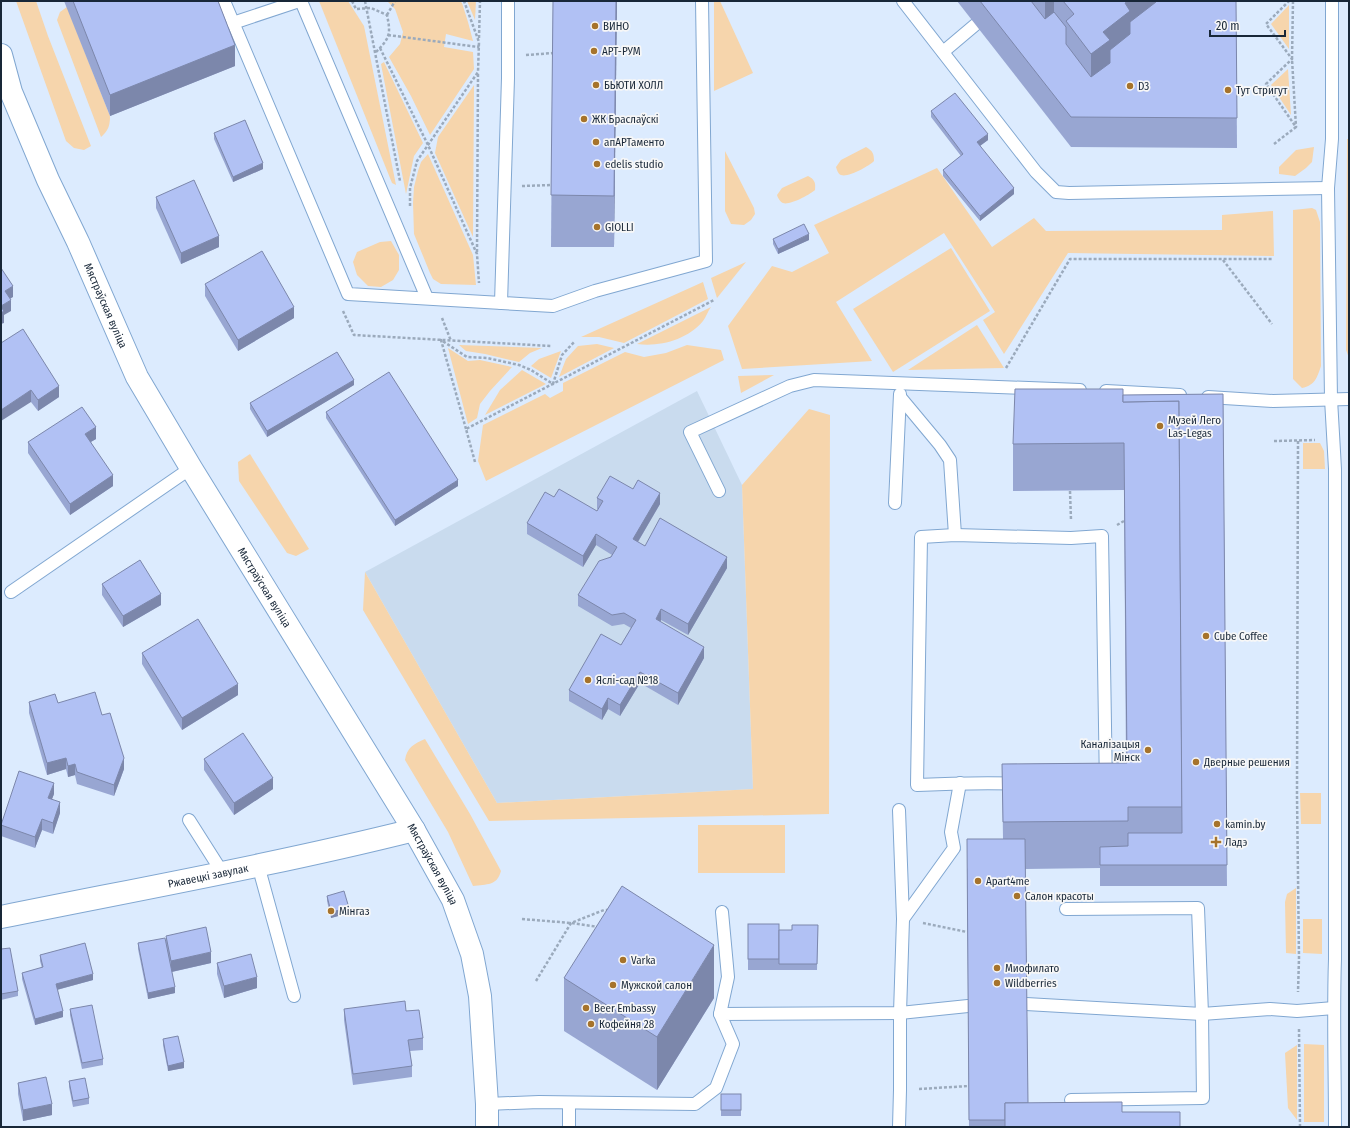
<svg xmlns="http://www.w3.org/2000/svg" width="1350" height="1128" font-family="'Fira Sans Condensed',sans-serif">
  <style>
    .built { fill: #c9dbee }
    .green { fill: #f6d5ac }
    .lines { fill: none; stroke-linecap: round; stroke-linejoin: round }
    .lane-casing { stroke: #81a7d1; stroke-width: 14 }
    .street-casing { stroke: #81a7d1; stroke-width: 24 }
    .secondary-casing { stroke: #81a7d1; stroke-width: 24 }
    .path { stroke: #9baabc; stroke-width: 2.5; stroke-dasharray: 3 2; stroke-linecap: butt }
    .lane { stroke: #fff; stroke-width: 12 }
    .street { stroke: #fff; stroke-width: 22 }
    .secondary { stroke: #fff; stroke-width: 22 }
    .wall { fill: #98a6d2 }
    .shaded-wall { fill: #7c87ab }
    .building { fill: #b1c1f4; stroke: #7c87ab }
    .poi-dot { fill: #a6732b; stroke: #f7f7f7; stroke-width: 1.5 }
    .labels { text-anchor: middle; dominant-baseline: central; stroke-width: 3.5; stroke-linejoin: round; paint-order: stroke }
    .poi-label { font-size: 11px; fill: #182738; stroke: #f7f7f7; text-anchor: start }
    .street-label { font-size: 11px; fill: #182738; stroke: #f7f7f7 }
  </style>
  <rect width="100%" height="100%" fill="#dcebfe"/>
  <path class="built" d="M697,391L742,485L753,789L497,803L365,572Z"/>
  <g class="green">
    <path d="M16,1H36L48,36L91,146L84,150L74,148L66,141Z"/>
    <path d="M319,1H348L364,26L396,185L392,183Z"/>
    <path d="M370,1H460L462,3L468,22L473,41L446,34L444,47L473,52L474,69L430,135L411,96L389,57L400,44L403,32L395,9L388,2Z"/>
    <path d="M467,1H476L475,20Z"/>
    <path d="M714,1H720L753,73L714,91Z"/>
    <path d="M1289,5V49L1271,24Z"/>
    <path d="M67,7L110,116C110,126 108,131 101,137L57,20L60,12Z"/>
    <path d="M384,62L423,143L414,156L406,194L381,64Z"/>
    <path d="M1288,69L1291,115L1271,85Z"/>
    <path d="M474,85L473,237L435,153L438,137Z"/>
    <path d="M1347,139H1349V358L1346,350Z"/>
    <path d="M866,147C873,151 874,154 874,161C869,166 848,178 841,175C838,174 837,170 836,167L841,160Z"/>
    <path d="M1314,147L1312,162L1306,168L1295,176L1279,174V167L1296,150Z"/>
    <path d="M725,151L754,208L755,214L751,220L744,225L731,224L725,211Z"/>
    <path d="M428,154L473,255L476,285L441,284L433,279L430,273L414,234L413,203L414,187L418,171L421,162Z"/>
    <path d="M937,168L992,247L1034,218L1046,231L1222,230V215L1273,211L1274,256L1068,253L1004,354L983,320L995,312L944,233L836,302L872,361L742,369L728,326L772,266L792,272L829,253L814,225Z"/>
    <path d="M808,176C814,179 816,182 815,190C811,194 789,206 783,203C780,202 778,198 777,195L782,188Z"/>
    <path d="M1312,208L1316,210L1320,222L1321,366C1317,378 1315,385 1302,388L1293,379V210Z"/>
    <path d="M391,241L399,255V270L393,280L381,287L368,286L357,275L353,262L357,252L380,242Z"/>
    <path d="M951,248L990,311L893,372L853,309Z"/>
    <path d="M746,262L717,298L711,278Z"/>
    <path d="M703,282L708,299L624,343L599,337H581Z"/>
    <path d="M711,307C708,311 706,317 703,321C687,340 660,347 637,344Z"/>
    <path d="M977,325L1004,368L908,370Z"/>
    <path d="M597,344L614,348L559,377L566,359L578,346Z"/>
    <path d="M459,345L542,348L530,353L519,362L485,354L466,351Z"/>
    <path d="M687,345L721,350L724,360L486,481L478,461L483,425L545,394L550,398L563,391V383L625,352L644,357L666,353Z"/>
    <path d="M448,348L468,361L480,360L512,367L490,391L480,404L477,418L468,424Z"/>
    <path d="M561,351L551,378L531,366L539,359Z"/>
    <path d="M522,370L546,384L485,415L500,390Z"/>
    <path d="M774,375L741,393L738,376Z"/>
    <path d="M809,409L830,415L829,814L489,821L363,610L365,572L497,803L753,789L742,485Z"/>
    <path d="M1303,443H1320L1324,451L1325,469H1303Z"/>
    <path d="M250,454L309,549L296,556L287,553L239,481L238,462Z"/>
    <path d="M425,739L470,814L501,871C497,886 487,884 473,886L448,832L405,760C407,747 414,744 425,739Z"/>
    <path d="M1300,793H1321V824H1301Z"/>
    <rect x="698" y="825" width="87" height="48"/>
    <path d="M1296,888V954L1286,953L1285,902L1287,894Z"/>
    <path d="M1303,919H1322V954L1303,953Z"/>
    <path d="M1304,1044L1324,1045V1122H1304Z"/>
    <path d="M1297,1045V1120L1288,1108L1285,1053Z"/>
  </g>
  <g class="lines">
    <g class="lane-casing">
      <g id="lane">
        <path d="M224,1L348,294L553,306L595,291L706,261L702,1"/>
        <path d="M301,1L427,298"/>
        <path d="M903,1L1036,172L1056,192L1069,193L1328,188"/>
        <path d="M1332,1V139L1328,188L1331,399L1335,469V959C1333,1015 1335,1071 1335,1127"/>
        <path d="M233,23L299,1"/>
        <path d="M943,52L975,25"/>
        <path d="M501,303L508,78V1"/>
        <path d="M1106,391L1180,395"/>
        <path d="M900,397L940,445L950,460L955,535"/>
        <path d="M1208,397L1273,401L1349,399"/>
        <path d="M719,491L690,432L790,386L814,380L1080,390"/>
        <path d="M895,503L900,394"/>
        <path d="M955,535L1071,538L1102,536L1106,788C1043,783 980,782 917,785L921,537Z"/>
        <path d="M11,592L191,468"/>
        <path d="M899,810L903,919L900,1013V1090L899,1127"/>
        <path d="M189,820L222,872"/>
        <path d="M258,865L294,996"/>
        <path d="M1066,909L1198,908L1202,1014L1203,1098L1071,1100"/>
        <path d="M903,919L954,848L951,832L960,783"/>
        <path d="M1026,1004L1202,1014L1270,1009L1297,1011L1334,1008"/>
        <path d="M720,1014L728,977L722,912"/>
        <path d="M569,1103V1127"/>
        <path d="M487,1104L539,1102L695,1104L716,1088L733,1044L720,1014L900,1013L968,1006"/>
      </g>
    </g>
    <g class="street-casing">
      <g id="street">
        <path id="s1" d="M1,917C139,889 278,864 414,830"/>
      </g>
    </g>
    <g class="secondary-casing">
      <g id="secondary">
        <path id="s2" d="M1,55L11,92L48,180L78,242L137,377L191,468L414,830L453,900L472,954L480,996L487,1104V1127"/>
      </g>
    </g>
    <g class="path">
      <path d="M352,1L356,9L371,8L387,15C391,34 390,38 376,52"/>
      <path d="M365,1L400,181"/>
      <path d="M1293,1L1292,59L1296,127"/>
      <path d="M387,15L395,1"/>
      <path d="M388,35L478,47L479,45"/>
      <path d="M479,38L480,1"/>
      <path d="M380,48L428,145L477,254L479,283"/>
      <path d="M526,55L553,53"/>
      <path d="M1274,144L1296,127L1266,84L1292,59L1266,24L1289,1"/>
      <path d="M522,186L552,185"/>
      <path d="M410,206V188L417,161L478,72L479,42L464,1"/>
      <path d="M477,252L478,73"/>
      <path d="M1223,260L1272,324"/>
      <path d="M343,311L354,335L551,346"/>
      <path d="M442,318L451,341"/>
      <path d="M1006,368L1070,259H1273"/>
      <path d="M466,429L441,340L467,357L487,358L519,365L531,370L553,384L562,355L575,341"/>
      <path d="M1274,441L1315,440"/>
      <path d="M1298,441L1297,795L1299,958L1298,992"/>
      <path d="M475,462L466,429L714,300"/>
      <path d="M1070,491L1071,520"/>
      <path d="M1117,525L1124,521"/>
      <path d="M522,919L571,923L599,927"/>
      <path d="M923,923L967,932"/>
      <path d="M536,981L571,923L604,910H609"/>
      <path d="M1299,1029L1300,1127"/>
      <path d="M919,1089L969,1086"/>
    </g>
    <use href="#lane" class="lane"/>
    <use href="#street" class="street"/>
    <use href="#secondary" class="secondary"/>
  </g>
  <g class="wall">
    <path d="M64,1H218L235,66L110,116Z"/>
    <path d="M553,1H617L614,247H551Z"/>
    <path d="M957,1H1236L1237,148L1071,147Z"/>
    <path d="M931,111L988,140L980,146L1014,194L980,221L943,176V170L961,156L931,117Z"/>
    <path d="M214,133L263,169L233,182L214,139Z"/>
    <path d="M156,197L219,247L181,264L156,208Z"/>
    <path d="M773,239L809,240L778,254L773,244Z"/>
    <path d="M205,284L294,318L238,351L205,296Z"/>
    <path d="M1,343L59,397L38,411L31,402Z"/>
    <path d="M354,385L267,437L250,409V403Z"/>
    <path d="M1223,394L1227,886H1100V868L1025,869L1028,1103L1122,1112L1180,1127H969L967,869L1003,839L1002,764L1126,763L1124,490L1013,491V444L1123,395Z"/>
    <path d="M326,412L458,486L395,526L326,418Z"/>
    <path d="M96,439L91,442L113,486L70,515L28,453V442Z"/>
    <path d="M554,497L597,511L598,509H597V498L660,504L638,542L645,546L727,568L688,635L661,620L660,622L704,658L678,705L640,683L620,716L608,709L602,720L569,701V690L621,645L631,628L624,624L612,626L578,606V595L612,555L596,545L583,567L527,534V523Z"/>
    <path d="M102,584L161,605L123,627L102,595Z"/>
    <path d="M142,653L238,695L182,730L142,664Z"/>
    <path d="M29,702L58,703L102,715L124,769L114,796L77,784L75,775L68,777L66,769L47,775L29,713Z"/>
    <path d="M204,759L273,789L234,815L204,770Z"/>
    <path d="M54,794L52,799L60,813L53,834L42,830L35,848L1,836V824Z"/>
    <path d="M327,896L349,913L331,918L327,901Z"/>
    <path d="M748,924L779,930H792L818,925L817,970H748Z"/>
    <path d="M166,936L211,963L172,972L175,993L148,999L138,949V943L166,942Z"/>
    <path d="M1,949L18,991V996L1,1000Z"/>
    <path d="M40,955L93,980L57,990L63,1017L35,1025L22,979V973L42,968L40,961Z"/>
    <path d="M217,963L257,988L224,998L217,974Z"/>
    <path d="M564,978L714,998L657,1090L564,1031Z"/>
    <path d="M70,1009L103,1059V1065L82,1069L70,1015Z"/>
    <path d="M344,1009L406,1011L423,1038V1050L410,1051L412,1066V1077L353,1085L344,1020Z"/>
    <path d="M163,1039L184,1068L168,1071L163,1045Z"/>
    <path d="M69,1081L89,1098V1104L73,1107L69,1087Z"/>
    <path d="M18,1083L52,1115L23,1121L18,1094Z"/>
    <rect x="721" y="1094" width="20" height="22"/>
  </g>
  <g class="shaded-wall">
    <path d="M616,1H617L614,247V196Z"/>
    <path d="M1045,1H1054V42L1045,49Z"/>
    <path d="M1128,1H1160L1091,107V54L1103,32L1125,3Z"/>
    <path d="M235,45V66L110,116V95Z"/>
    <path d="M988,134V140L977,148V142Z"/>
    <path d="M263,163V169L233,182V177Z"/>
    <path d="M1014,188V194L980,221V216Z"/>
    <path d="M809,234V240L778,254V249Z"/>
    <path d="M219,236V247L181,264V253Z"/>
    <path d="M13,286V297L5,302V291Z"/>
    <path d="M11,300V311L4,315V323L1,324V306Z"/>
    <path d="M294,307V318L238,351V340Z"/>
    <path d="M354,380V385L267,437V431Z"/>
    <path d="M59,386V397L38,411V400Z"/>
    <path d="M31,390V402L1,421V410Z"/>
    <path d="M96,427V439L85,445V434Z"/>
    <path d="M113,475V486L70,515V504Z"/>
    <path d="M458,480V486L395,526V520Z"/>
    <path d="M660,493V504L633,550V539Z"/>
    <path d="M596,534V545L583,567V556Z"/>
    <path d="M727,557V568L688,635V624Z"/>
    <path d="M161,594V605L123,627V616Z"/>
    <path d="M661,609V620L656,631V619Z"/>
    <path d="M704,647V658L678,705V693Z"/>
    <path d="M640,672V683L620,716V705Z"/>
    <path d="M238,684V695L182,730V718Z"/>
    <path d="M608,698V709L602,720V709Z"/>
    <path d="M66,758V769L47,775V763Z"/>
    <path d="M124,758V769L114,796V785Z"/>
    <path d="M75,764V775L68,777V766Z"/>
    <path d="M273,778V789L234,815V803Z"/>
    <path d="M54,783V794L48,809V798Z"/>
    <path d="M60,802V813L53,834V823Z"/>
    <path d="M42,819V830L35,848V837Z"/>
    <path d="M349,908V913L331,918V912Z"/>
    <path d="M714,945V998L657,1090V1037Z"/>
    <path d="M211,952V963L171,972V961Z"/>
    <path d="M93,974V980L56,990V984Z"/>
    <path d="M257,977V988L224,998V986Z"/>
    <path d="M175,987V993L148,999V993Z"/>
    <path d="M63,1011V1017L35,1025V1019Z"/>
    <path d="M184,1062V1068L168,1071V1066Z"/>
    <path d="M52,1104V1115L23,1121V1110Z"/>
  </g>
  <g class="building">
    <path d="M73,1H218L235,45L110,95Z"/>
    <path d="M553,1H616L614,196L551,195Z"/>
    <path d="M980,1H1031L1045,19L1054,12L1066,27V44L1091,77L1110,63V50L1130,34V22L1156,2V1H1236L1237,118L1071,117Z"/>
    <path d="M1063,1H1128L1125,3L1130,11L1103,32L1110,40L1091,54L1066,21L1074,14Z"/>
    <path d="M955,93L988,134L977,142L1014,188L980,216L943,170L963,154L931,111Z"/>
    <path d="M245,120L263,163L233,177L214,133Z"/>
    <path d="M194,180L219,236L181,253L156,197Z"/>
    <path d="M804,224L809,234L778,249L773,239Z"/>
    <path d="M262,251L294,307L238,340L205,284Z"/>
    <path d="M1,268L13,286L5,291L11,300L1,306Z"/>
    <path d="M1,307L4,311L1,313Z"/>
    <path d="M23,329L59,386L38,400L31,390L1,410V343Z"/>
    <path d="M337,352L354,380L267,431L250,403Z"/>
    <path d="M389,372L458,480L395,520L326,412Z"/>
    <path d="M1015,389H1123V402L1179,401L1182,807H1128V821L1003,822L1002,764L1127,763L1124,443L1013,444Z"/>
    <path d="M1223,394L1227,865H1100V847L1128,846V833H1182L1179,401L1123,402V395Z"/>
    <path d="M82,407L96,427L85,434L113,475L70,504L28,442Z"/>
    <path d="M610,476L633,489L638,480L660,493L633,539L645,546L660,518L727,557L688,624L661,609L656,619L704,647L678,693L640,672L620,705L608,698L602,709L569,690L601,634L621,645L636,620L624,613L612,615L578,595L599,561L611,557L617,547L596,534L583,556L527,523L545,492L554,497L559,489L597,511L603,501L597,498Z"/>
    <path d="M140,560L161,594L123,616L102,584Z"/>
    <path d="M198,619L238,684L182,718L142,653Z"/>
    <path d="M95,692L102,715L110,713L124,758L114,785L77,772L75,764L68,766L66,758L47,763L29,702L55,694L58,703Z"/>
    <path d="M243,733L273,778L234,803L204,759Z"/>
    <path d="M19,771L54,783L48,798L60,802L53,823L42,819L35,837L1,825Z"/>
    <path d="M967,839H1025L1028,1103H1005V1120H969Z"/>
    <path d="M622,886L714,945L657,1037L564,978Z"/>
    <path d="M344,891L349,908L331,912L327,896Z"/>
    <rect x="748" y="924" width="31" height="35"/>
    <path d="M792,925H818L817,964H779V930H792Z"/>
    <path d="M206,927L211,952L171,961L166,936Z"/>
    <path d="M165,938L175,987L148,993L138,943Z"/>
    <path d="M85,943L93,974L56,984L63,1011L35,1019L22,973L43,967L40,955Z"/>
    <path d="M10,948L18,991L1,994V949Z"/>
    <path d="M251,954L257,977L224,986L217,963Z"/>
    <path d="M405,1001L406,1011L419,1010L423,1038L408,1040L412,1066L353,1074L344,1009Z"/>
    <path d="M92,1005L103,1059L82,1063L70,1009Z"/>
    <path d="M178,1036L184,1062L168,1066L163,1039Z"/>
    <path d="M46,1077L52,1104L23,1110L18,1083Z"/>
    <path d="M85,1078L89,1098L73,1101L69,1081Z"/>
    <rect x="721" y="1094" width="20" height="16"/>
    <path d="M1122,1102V1112H1180V1127H1005V1103Z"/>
  </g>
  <g class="poi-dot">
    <circle cx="595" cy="26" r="4"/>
    <circle cx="594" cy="51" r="4"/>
    <circle cx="596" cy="85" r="4"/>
    <circle cx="1130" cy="86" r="4"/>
    <circle cx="1228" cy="90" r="4"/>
    <circle cx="584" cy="119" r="4"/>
    <circle cx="596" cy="142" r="4"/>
    <circle cx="597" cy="164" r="4"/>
    <circle cx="597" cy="227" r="4"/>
    <circle cx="1160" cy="426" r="4"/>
    <circle cx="1206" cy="636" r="4"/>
    <circle cx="588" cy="680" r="4"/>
    <circle cx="1148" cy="750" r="4"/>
    <circle cx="1196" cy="762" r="4"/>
    <circle cx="1217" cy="824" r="4"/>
    <path d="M1214 836h4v4h4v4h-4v4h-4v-4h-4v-4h4z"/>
    <circle cx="978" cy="881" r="4"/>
    <circle cx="1017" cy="896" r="4"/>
    <circle cx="331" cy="911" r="4"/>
    <circle cx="623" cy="960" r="4"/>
    <circle cx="997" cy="968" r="4"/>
    <circle cx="997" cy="983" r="4"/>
    <circle cx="613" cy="985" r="4"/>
    <circle cx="586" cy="1008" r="4"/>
    <circle cx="591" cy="1024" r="4"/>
  </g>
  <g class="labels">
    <g class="poi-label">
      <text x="603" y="26">ВИНО</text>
      <text x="602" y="51">АРТ-РУМ</text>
      <text x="604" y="85">БЬЮТИ ХОЛЛ</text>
      <text x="1138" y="86">D3</text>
      <text x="1236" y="90">Тут Стригут</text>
      <text x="592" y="119">ЖК Браслаўскі</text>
      <text x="604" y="142">апАРТаменто</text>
      <text x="605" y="164">edelis studio</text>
      <text x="605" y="227">GIOLLI</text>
      <text x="1168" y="420">Музей Лего<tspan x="1168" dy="13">Las-Legas</tspan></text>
      <text x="1214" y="636">Cube Coffee</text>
      <text x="596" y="680">Яслі-сад №18</text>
      <text x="1140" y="744" text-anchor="end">Каналізацыя<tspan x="1140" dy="13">Мінск</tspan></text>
      <text x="1204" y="762">Дверные решения</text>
      <text x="1225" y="824">kamin.by</text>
      <text x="1225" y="842">Ладэ</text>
      <text x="986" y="881">Apart4me</text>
      <text x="1025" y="896">Салон красоты</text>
      <text x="339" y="911">Мінгаз</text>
      <text x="631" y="960">Varka</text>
      <text x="1005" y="968">Миофилато</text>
      <text x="1005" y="983">Wildberries</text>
      <text x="621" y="985">Мужской салон</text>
      <text x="594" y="1008">Beer Embassy</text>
      <text x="599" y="1024">Кофейня 28</text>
    </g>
    <g class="street-label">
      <text stroke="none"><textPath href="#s2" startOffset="272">Мястраўская вуліца</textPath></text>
      <text stroke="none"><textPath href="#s2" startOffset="596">Мястраўская вуліца</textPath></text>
      <text stroke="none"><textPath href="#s2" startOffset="920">Мястраўская вуліца</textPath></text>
      <text stroke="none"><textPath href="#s1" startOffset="211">Ржавецкі завулак</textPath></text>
    </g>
  </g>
  <rect width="1350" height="1128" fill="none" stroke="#182738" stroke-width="4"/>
  <path d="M1210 30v6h75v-6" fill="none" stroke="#182738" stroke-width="2"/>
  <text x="1216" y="30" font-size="12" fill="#182738" stroke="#f7f7f7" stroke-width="3" paint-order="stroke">20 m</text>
</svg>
